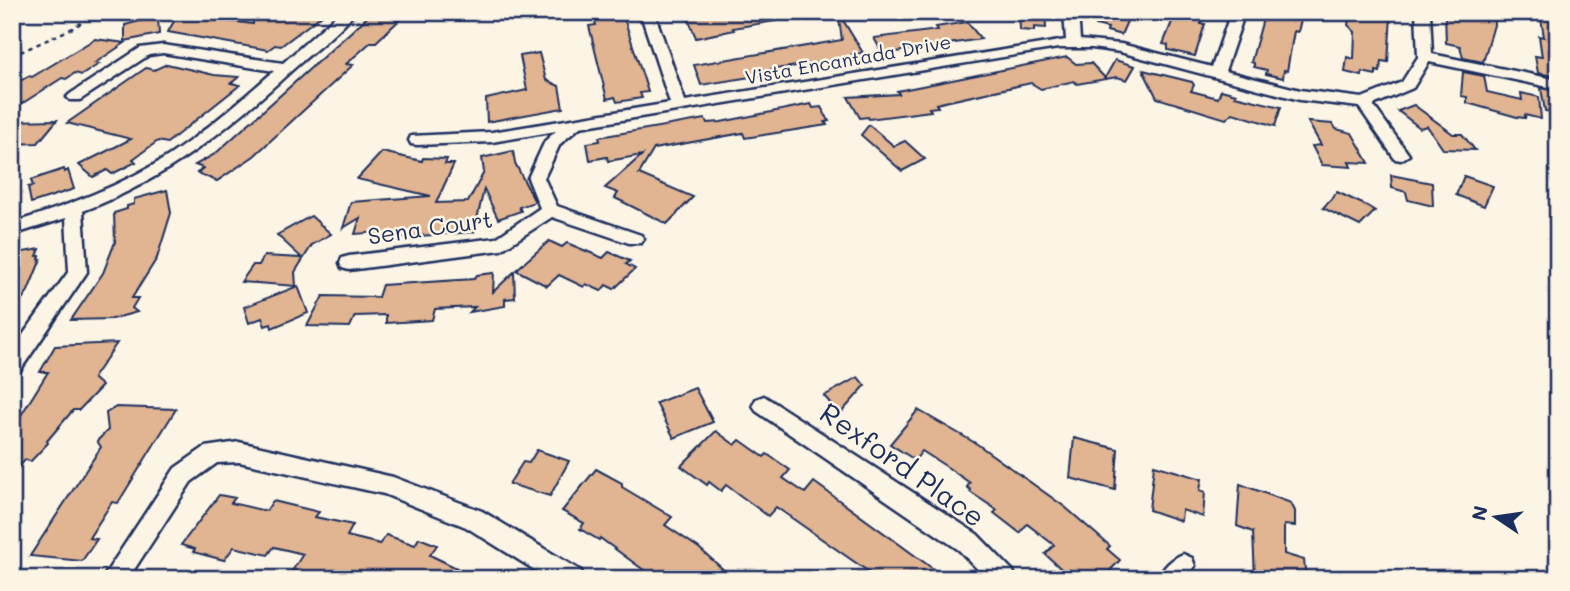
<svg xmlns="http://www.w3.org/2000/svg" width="1570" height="591" font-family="Mali,sans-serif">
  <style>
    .building { fill: #e1b492; stroke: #1b2f5e; stroke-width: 2 }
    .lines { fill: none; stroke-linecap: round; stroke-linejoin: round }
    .street-casing { stroke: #1b2f5e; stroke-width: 5 }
    .path { stroke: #1b2f5e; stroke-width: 2.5; stroke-dasharray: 4.5 4.5; stroke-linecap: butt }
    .street { fill: #fcf5e5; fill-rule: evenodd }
    .labels { text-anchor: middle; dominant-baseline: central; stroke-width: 5; stroke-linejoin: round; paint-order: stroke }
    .far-street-label { font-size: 19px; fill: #1b2f5e; stroke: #fcf5e5 }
    .street-label { font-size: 23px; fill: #1b2f5e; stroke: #fcf5e5 }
    .near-street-label { font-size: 28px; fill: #1b2f5e; stroke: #fcf5e5 }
  </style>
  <rect width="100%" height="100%" fill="#fcf5e5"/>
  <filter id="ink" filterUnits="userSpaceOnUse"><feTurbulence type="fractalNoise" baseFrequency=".0143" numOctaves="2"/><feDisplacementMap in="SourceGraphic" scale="14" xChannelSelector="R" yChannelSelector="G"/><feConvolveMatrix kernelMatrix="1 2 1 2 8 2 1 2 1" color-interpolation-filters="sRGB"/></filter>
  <g filter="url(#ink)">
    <g class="building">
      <path d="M179,12H202L200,17L253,24L254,12H326L281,46L275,45L268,50L168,32Z"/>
      <path d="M373,12H408L376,42H371L346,64L353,65L254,156L217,181L197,173L203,168L195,165L215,154Z"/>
      <path d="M592,12H622L648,92L640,93L642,98L617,102L615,97L607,99L589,26L596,25Z"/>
      <path d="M730,12H780L781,20L733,28L734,30L696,38L688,18Z"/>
      <path d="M838,12L863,53L852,54L854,58L761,71L763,75L701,85L694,65L842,40Z"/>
      <path d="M1019,12H1045L1046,28L1034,27V31L1020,30Z"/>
      <path d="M1103,12H1131L1121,35L1107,31L1108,28L1096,25Z"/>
      <path d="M1176,12L1203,17L1201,24H1205L1195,56L1168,50V45L1163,44Z"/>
      <path d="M1265,12H1297L1302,15L1298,32L1294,31L1287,71L1284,70L1283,78L1266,74L1267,70L1254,67V63L1251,62Z"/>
      <path d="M1350,12L1391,16L1388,62L1381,61L1380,72L1376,71V75L1362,72V76L1345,72L1347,57L1354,59L1355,32L1348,25Z"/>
      <path d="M1445,12H1493L1494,25L1483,62L1463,58L1460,46L1446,43Z"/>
      <path d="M1540,12H1558V77L1538,73L1535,56L1542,57L1539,36L1544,37Z"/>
      <path d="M158,16L159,34L125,41V25Z"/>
      <path d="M967,22L981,39L883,54L874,38L938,30L936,27Z"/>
      <path d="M95,39L125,43L95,63L99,64L82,75L75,73L66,79L62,78L12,110V79L20,81L29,76L32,77Z"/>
      <path d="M539,53L546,80L559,86L563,108L487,122L486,99L527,90L520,56Z"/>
      <path d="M1067,57L1076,64L1091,63L1105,78L1115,60L1135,66L1127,80L1117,77L1077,84L1074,81L1041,89L1031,83L936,104L938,107L929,108L931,111L869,119L868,117L860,118L848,97L899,94L897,91Z"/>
      <path d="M167,64L214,75L239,77L231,83L240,85L167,143L158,141L133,159L136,162L112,174L107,170L93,177L79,165L131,139L67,123L146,68L154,70Z"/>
      <path d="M1143,70L1192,82L1194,85L1191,91L1218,98L1221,90L1236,94L1235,96L1281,107L1275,126L1233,113L1226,119L1157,98Z"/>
      <path d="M1463,72L1484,76L1487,92L1522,100L1521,93L1539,97L1541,119L1525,115V118L1517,117L1467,103V97L1461,96Z"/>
      <path d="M1541,88L1558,92V114L1545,111Z"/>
      <path d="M811,104L813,108L821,107L829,121L825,122L827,125L745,138L743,133L654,149L639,174L693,197L667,224L615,198L618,193L605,188L642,155L608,161L607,157L590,160L587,143L600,141L599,137L705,119L707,123L721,122Z"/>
      <path d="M1414,105L1453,134H1462L1475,150L1443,149L1427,126L1420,128L1398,111Z"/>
      <path d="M57,120L38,143L12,144V121Z"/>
      <path d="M1308,122L1333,124L1336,129L1352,133L1369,163L1349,162L1351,167L1322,165L1312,146L1321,145Z"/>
      <path d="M869,125L894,146L905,141L925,159L902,171L861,135Z"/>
      <path d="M513,151L515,163L535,202L519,207L521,211L498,219L484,189L474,232L378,239L380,232L355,234L360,218L343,228L351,202L431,196L357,179L382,152L422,161L423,158L447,159L445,164H454L436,203L468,202L484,172L482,158Z"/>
      <path d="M64,169L65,172L68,170L74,189L31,203L28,187L33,186L31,180Z"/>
      <path d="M1391,175L1432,183L1433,206L1408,200L1406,192L1392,188Z"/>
      <path d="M1464,176L1493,186L1484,206L1456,195Z"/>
      <path d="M167,190L171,213L157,258L132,298H138L132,308L137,312L112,319L71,320L103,273L115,242L114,213L127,209V206L134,204V199Z"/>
      <path d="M1337,192L1367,206L1375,211L1360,226L1323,208Z"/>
      <path d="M311,216L331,234L312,245L295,272L296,286L241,282L253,265H259L264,256L302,258L277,235Z"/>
      <path d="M549,241L562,247L567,243L603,258L609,252L630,261L626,264L635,269L614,289L606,285L601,291L586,284L584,287L559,275L547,286L516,270Z"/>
      <path d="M40,249L37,256H40L39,259H41L28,291L12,313V254Z"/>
      <path d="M514,272L515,298L505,299V306L470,312L475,307L435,309L432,320L386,323V315L355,316L350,327L307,326L323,296L378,297L382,285L474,279L477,275L494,273L493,292Z"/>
      <path d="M298,286L308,313L272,328L271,324L265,326L262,318L249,323L244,307Z"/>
      <path d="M117,343L93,378L102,386L79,410H73L47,441L48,443L31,461L25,460L12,475V419L18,420L48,372H40L55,346Z"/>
      <path d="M858,377L865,386L840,414L824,396Z"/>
      <path d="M695,388L713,422L674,438L656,403Z"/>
      <path d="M116,407L176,409L118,503L112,502L89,538L97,539L82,561L30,556L101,447L97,441L108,430L106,413Z"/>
      <path d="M918,410L977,444L1065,507L1110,546L1107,549L1120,560L1102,579H1072L1045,554L1054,545L1027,524L1020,533L994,513L997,510L970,492L971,490L967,487L970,483L947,467L922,451L915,460L890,444Z"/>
      <path d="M716,431L735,445L740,440L764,457L767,454L790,470L783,478L805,493L814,482L947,579H879L776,507L768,516L726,485L721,491L709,482L707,485L681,466Z"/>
      <path d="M1074,438L1118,449L1115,490L1070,478Z"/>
      <path d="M537,450L569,461L550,496L509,484L523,462L529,463Z"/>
      <path d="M1154,465L1202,479L1200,490L1205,492L1203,517L1182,510L1181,521L1149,510Z"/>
      <path d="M596,469L622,483V487L672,517L665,525L699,548L734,579H656L600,538L599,540L580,529L584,523L562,511Z"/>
      <path d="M1240,484L1291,503L1295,511V526L1284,525V554L1304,560L1306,579H1255L1253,532L1237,526Z"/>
      <path d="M219,495L235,498L231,503L266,511L273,501L319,512L315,517L353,525L347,536L380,544L386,535L415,545L419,538L437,545L430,555L479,579H326L292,571L303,554L274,547L268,555L234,547L224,560L193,552L195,549L181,545Z"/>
    </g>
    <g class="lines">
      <g class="street-casing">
        <g id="street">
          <path d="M340,12H355C337,34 312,52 291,71C228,129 164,181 83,211L87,272L19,372L12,374V350L69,271L66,218L12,235V223C67,206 121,186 170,155C207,130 241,100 274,71L163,53L149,55L80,100H70L67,97L70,94L140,48L163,45L283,63Z"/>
          <path d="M640,12H654L685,101L1066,40L1064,12H1078L1080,40L1121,44L1212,67L1231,12H1245L1225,71L1300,90L1362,98L1402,82L1418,57L1416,12H1430L1432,54L1558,80V89L1429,62L1413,88L1373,105L1409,155L1401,160L1395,159L1359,107L1300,100L1120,52L1092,48H1058L580,127L560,144L544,178L557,206L641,235L644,239L641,243H629L552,217L501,250L349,270L342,268L340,263L342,258L349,256L496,238L540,208L528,178L545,141L556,131L492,142L417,145L411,144L409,140L411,136L492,132L670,103Z"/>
          <path d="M764,396L977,534L1013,571L1016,579H987L959,550L756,411L753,405L756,399Z"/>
          <path d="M239,442L393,477L482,511L581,571L584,579H549L466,527L384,494L239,462L217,463L191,482L128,579H102L175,468L205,447Z"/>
          <path d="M1183,554L1192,558L1195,566L1187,579H1158C1163,567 1171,559 1183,554Z"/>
        </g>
      </g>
      <g class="path">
        <path d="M12,20L20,28L19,33L12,37"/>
        <path d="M12,56L75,27L96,12"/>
      </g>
      <use href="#street" class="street"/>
    </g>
  </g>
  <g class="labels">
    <g class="far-street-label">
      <text transform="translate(848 59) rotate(-10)">Vista Encantada Drive</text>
    </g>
    <g class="street-label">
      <text transform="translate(430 227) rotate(-8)">Sena Court</text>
    </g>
    <g class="near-street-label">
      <text transform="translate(903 464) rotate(35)">Rexford Place</text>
    </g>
  </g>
  <rect width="1570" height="591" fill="none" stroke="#fcf5e5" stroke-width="42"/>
  <rect x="21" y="21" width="1528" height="549" fill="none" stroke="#1b2f5e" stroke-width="2.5" filter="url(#ink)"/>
  <g transform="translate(1496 517) rotate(283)" stroke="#fcf5e5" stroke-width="5" paint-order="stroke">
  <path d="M0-5L12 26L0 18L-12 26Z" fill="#1b2f5e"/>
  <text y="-10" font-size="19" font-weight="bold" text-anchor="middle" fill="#1b2f5e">N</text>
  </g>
</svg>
